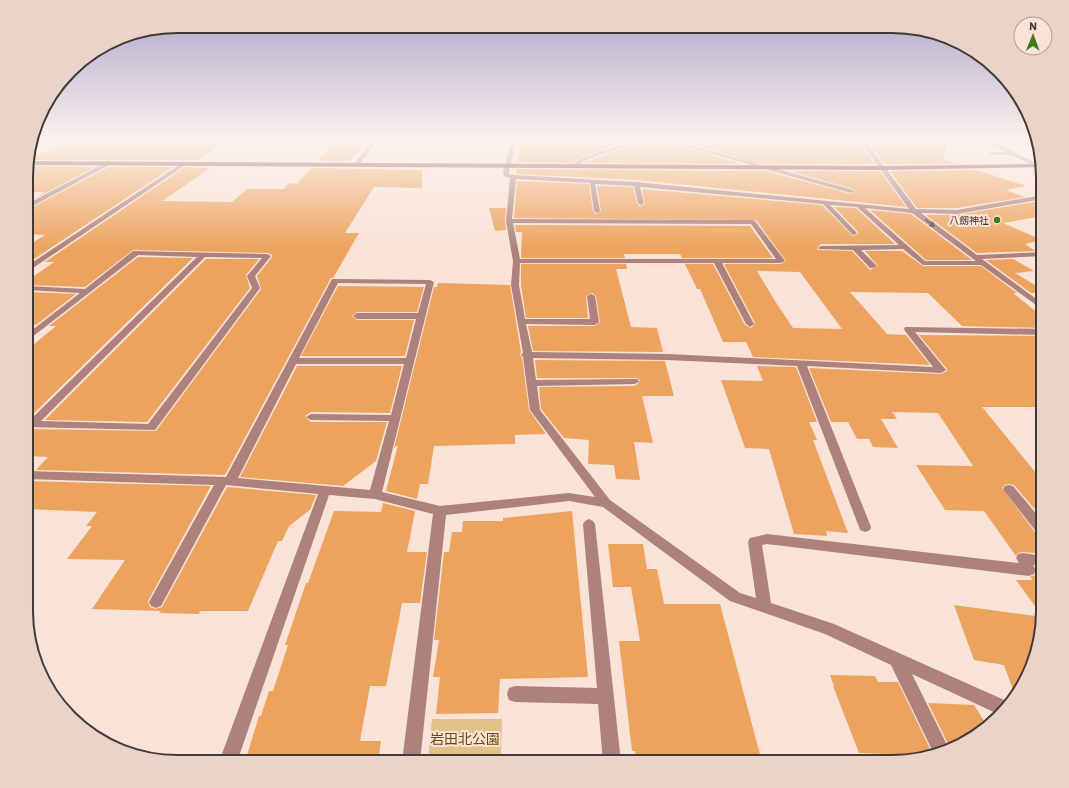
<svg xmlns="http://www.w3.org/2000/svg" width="1069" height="788" font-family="'IBM Plex Sans','Noto Sans JP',sans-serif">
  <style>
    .green { fill: #e0c18b }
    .building { fill: #eca35e; fill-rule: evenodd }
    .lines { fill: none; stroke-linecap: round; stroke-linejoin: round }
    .minor { fill: #ad817c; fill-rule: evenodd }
    .major { fill: #732b26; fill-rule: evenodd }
    .oneway { fill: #534440 }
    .poi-dot { fill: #3f7b16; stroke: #f9e2d7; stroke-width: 1.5 }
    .labels { text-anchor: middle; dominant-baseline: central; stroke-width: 4; stroke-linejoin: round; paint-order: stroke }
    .far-poi-label { font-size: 10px; fill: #433935; stroke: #f9e2d7; text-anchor: end }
    .near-park-label { font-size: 14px; fill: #6b4b00; stroke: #f9e2d7 }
    .rim { fill: none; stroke: #433935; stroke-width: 2 }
  </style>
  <rect width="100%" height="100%" fill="#f9e2d7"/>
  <path class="green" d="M432,719H502L501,759L428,760Z"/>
  <g class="building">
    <path d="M94,139H229L198,160H27L63,143L68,141H90Z"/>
    <path d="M337,139H369L349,161H318Z"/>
    <path d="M529,139H630L582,157L573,163L518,162L520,143H528Z"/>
    <path d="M645,139H658L741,164L585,163Z"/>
    <path d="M675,139H835L864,149L875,164H759Z"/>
    <path d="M866,139H896L902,145H946L944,160L957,164H885Z"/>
    <path d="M27,166L95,167L36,198L45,192H27Z"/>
    <path d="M109,167H173L31,261H27V246L45,235L27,234V210Z"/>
    <path d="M185,167L210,168L162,201L232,202L247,189H284L289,183L297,184L311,168L422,170V188L374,187L345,233H359L333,278H331L225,475L36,470L48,457L27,456V429L156,431L261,289L257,276L272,257V255L268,253L133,250L85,287L27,285V281L54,262H45Z"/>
    <path d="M517,169L766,171L851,194L855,191L853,189L790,171H880L906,207L636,180L516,174Z"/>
    <path d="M976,170L1026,186L1006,190L1025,197L957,208H917L890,171Z"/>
    <path d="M517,181L589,184L593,211L596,214L601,211L597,186L633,187L637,203L640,206L645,204L642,189L822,205L853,236L858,234V232L834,207L856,208L895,244H821L817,248L818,250L852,251L870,270L878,266L865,251H902L923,266H981L1017,293H1013L1043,317V328L962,326L928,293L850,292L887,334L906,335L930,365L753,357L746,342H723L700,289H697L685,264H713L745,325L751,328L755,323L724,264H781L786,261L756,220L514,218ZM757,271L800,272L842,329L793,328L775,301Z"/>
    <path d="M1039,201L1043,202V216L1003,223L1042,240L1025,244L1035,251L977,253L926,215H957Z"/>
    <path d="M489,208H506L505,221L506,230L495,231Z"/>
    <path d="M870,210L911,214L972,260H926Z"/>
    <path d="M515,225L750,226L773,258H682L680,254H624L625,258H521L522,232H516Z"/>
    <path d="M138,257L193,258L27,420V350L56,326H49Z"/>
    <path d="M206,259H259L246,275L250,288L147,422L45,420Z"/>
    <path d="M1013,259L1034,271L1015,273L1043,290V293H1031L986,260Z"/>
    <path d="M521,264H626L627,269H616L631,327L657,328L663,352L533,351L528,326H595L600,322L596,296L592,293L586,296L588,318H526L521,285Z"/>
    <path d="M438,283L510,285L521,352L520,355L522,358L529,410L546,434L515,435V444L434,446L428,484H420L417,499L386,491L398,445L394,448L434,287H437Z"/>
    <path d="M338,286L424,287L417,312H357L352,316L357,320H414L405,356H301Z"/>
    <path d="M27,292L76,294L36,325H27Z"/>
    <path d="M919,335L1043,336V407H982L1036,473H1038L1043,479V519L1014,485L1009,484L1005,485L1002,488L1037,535L1043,537V554L1023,552L1018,553L1016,556L984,511L945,510L916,465L973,466L938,413L892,412L897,419H881L898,448L873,447L869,439H857L848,422H831L809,368L941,374L947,371V369Z"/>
    <path d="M535,360L665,361L674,396H642L653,443L634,442L640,480L616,479L614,465L588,464L589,440L564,438L541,409L539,387L634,386L638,384L640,380L637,378H537Z"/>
    <path d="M297,366H402L390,413L311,412L305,416L311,422H387L376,461L343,486L240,477Z"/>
    <path d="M757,366L796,367L817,422H809L817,440H813L848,533L826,531L827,536L794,534L769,449L745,448L721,380L763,381Z"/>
    <path d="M27,481L211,486L148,601L150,607L155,609L162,607L227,487L316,495L310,510L289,526L282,541H278L248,611H200L199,614L159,613L161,611L92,609L125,560L67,559L92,526H86L97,512L27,509Z"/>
    <path d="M383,503L415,511L407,552H427L420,603H402L386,686H370L360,741H381L378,762H245L259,716H261L269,691H273L288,645H285L306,583H308L334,511L381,512Z"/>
    <path d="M572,511L588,677L500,679L498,713L436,714L440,677H433L439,640H434L444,552H449L452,532H462L463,521H503V518Z"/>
    <path d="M608,544H643L647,569H657L664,604H720L762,762H636L635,751H632L619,641H640L631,587H613Z"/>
    <path d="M1036,567H1043V617L1016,580H1033L1030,577L1035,575L1037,571Z"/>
    <path d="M954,605L1043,617L1035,659L1015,696L1004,665L974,660Z"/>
    <path d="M830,675L875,676L878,682H898L932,753L893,762L890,754L859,753L833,686H834Z"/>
    <path d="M928,703L974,705L986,724L959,746L950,748Z"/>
  </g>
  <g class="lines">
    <g class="minor">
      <path d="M374,139H379L358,166H354V164Z"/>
      <path d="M512,139H517L509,171V174L513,175L636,182L909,209L865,148L836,139H845L863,144L859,139H864L916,209L957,210L1043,195V199L957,214L921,213L977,255L1043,252V256L982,259L1043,304V310L981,265H923L903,249L861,250L877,266L873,268H870L853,250L819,249L818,248L821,246L899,245L857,207L830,205L856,232L857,233L854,235L852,234L823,204L640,187L644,203L641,205L638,203L634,186L595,184L600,211L597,213L594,211L590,183L516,179L512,219L753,220L755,221L785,261L781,263H722L754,324L750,327L746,324L714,263H520L519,285L525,319H590L587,296L591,294L595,296L599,322L595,325L526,324L532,352L668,354L933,367L905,331L904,329L905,327L1043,329V335L915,332L946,370L941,373L807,366L871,527L870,530L865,532L860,530L859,527L797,366L668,360L533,358L536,380L637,379L639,381L637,383L634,384L537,386L540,410L610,500L740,593L756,598L748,542L750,538L767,534L1019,563L1016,558L1018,554L1023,553L1043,556V566L1033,565L1036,570L1034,574L1029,576L767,544L762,545L771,603L834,624L1011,703L998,714L912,674L949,749L933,752L891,665L825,634L730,601L603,507L569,501L446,515L420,762H402L433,514L375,499L329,495L237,762H219L318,494L226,485L161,606L156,608L151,606L149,602L214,485L27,479V471L226,477L332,279L430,280L434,282L382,492L440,506L569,493L595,497L530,410L523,357L521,355L523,353L511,285L513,261L506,221L510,178L504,176L503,171ZM865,208L912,213L976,261H925ZM513,223L751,224L776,259H520ZM338,283L426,284L418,313H357L353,316L357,319H416L406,358H299ZM296,364H404L391,415L311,414L306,417L311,420L389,421L370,490L238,478Z"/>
      <path d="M636,139H644L586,160L576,167L571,166L582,158Z"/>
      <path d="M659,139H668L755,163L761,167L756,168L751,165Z"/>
      <path d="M980,139H987L1042,166L1037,167L1012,155H990L989,154L992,152H1006Z"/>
      <path d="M109,161L112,163L111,164L27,209V204Z"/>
      <path d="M182,163L187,164L27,272V266Z"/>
      <path d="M767,166L853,190L854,191L851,193L765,169V167Z"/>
      <path d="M133,251L267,254L271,256L255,276L260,288L155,430L27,427V421H29L197,257L138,255L27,341V334L80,293L27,290V286L85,289ZM205,257L262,258L247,276L252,288L148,424L41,421Z"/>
      <path d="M1009,485L1013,486L1043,522V536L1038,534L1005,492L1003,489L1005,486Z"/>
      <path d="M589,519L593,521L595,524L621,762H603L598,704L515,702L509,700L507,694L509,688L515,686L597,688L583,524L585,521Z"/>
    </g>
    <path class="major" d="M27,161L882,166L1042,164L1043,167L882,170L27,165Z"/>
  </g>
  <defs><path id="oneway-solid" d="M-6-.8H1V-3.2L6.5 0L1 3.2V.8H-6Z"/></defs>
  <use class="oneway" href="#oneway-solid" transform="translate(930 223) rotate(37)"/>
  <linearGradient id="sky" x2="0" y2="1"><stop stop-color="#aba4cb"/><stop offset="0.56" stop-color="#fcf2ed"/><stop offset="1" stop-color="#fcf2ed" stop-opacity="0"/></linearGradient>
  <rect width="1069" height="250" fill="url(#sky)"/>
  <circle class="poi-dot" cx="997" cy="220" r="4"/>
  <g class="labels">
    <g class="far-poi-label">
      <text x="989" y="220">八劔神社</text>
    </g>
    <g class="near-park-label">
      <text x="465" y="739">岩田北公園</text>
    </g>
  </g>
  <path d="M0 0H1069V788H0ZM177 33H892A144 144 0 0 1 1036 177V611A144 144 0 0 1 892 755H177A144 144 0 0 1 33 611V177A144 144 0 0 1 177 33Z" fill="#ead4ca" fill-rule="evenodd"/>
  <path class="rim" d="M177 33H892A144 144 0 0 1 1036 177V611A144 144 0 0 1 892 755H177A144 144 0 0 1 33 611V177A144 144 0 0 1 177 33Z"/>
  <g transform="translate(1033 36) rotate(1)"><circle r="19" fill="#f9e2d7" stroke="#b09e96"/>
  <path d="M0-3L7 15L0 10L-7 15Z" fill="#3f7b16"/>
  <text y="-6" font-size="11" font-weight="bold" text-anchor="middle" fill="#433935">N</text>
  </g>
</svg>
